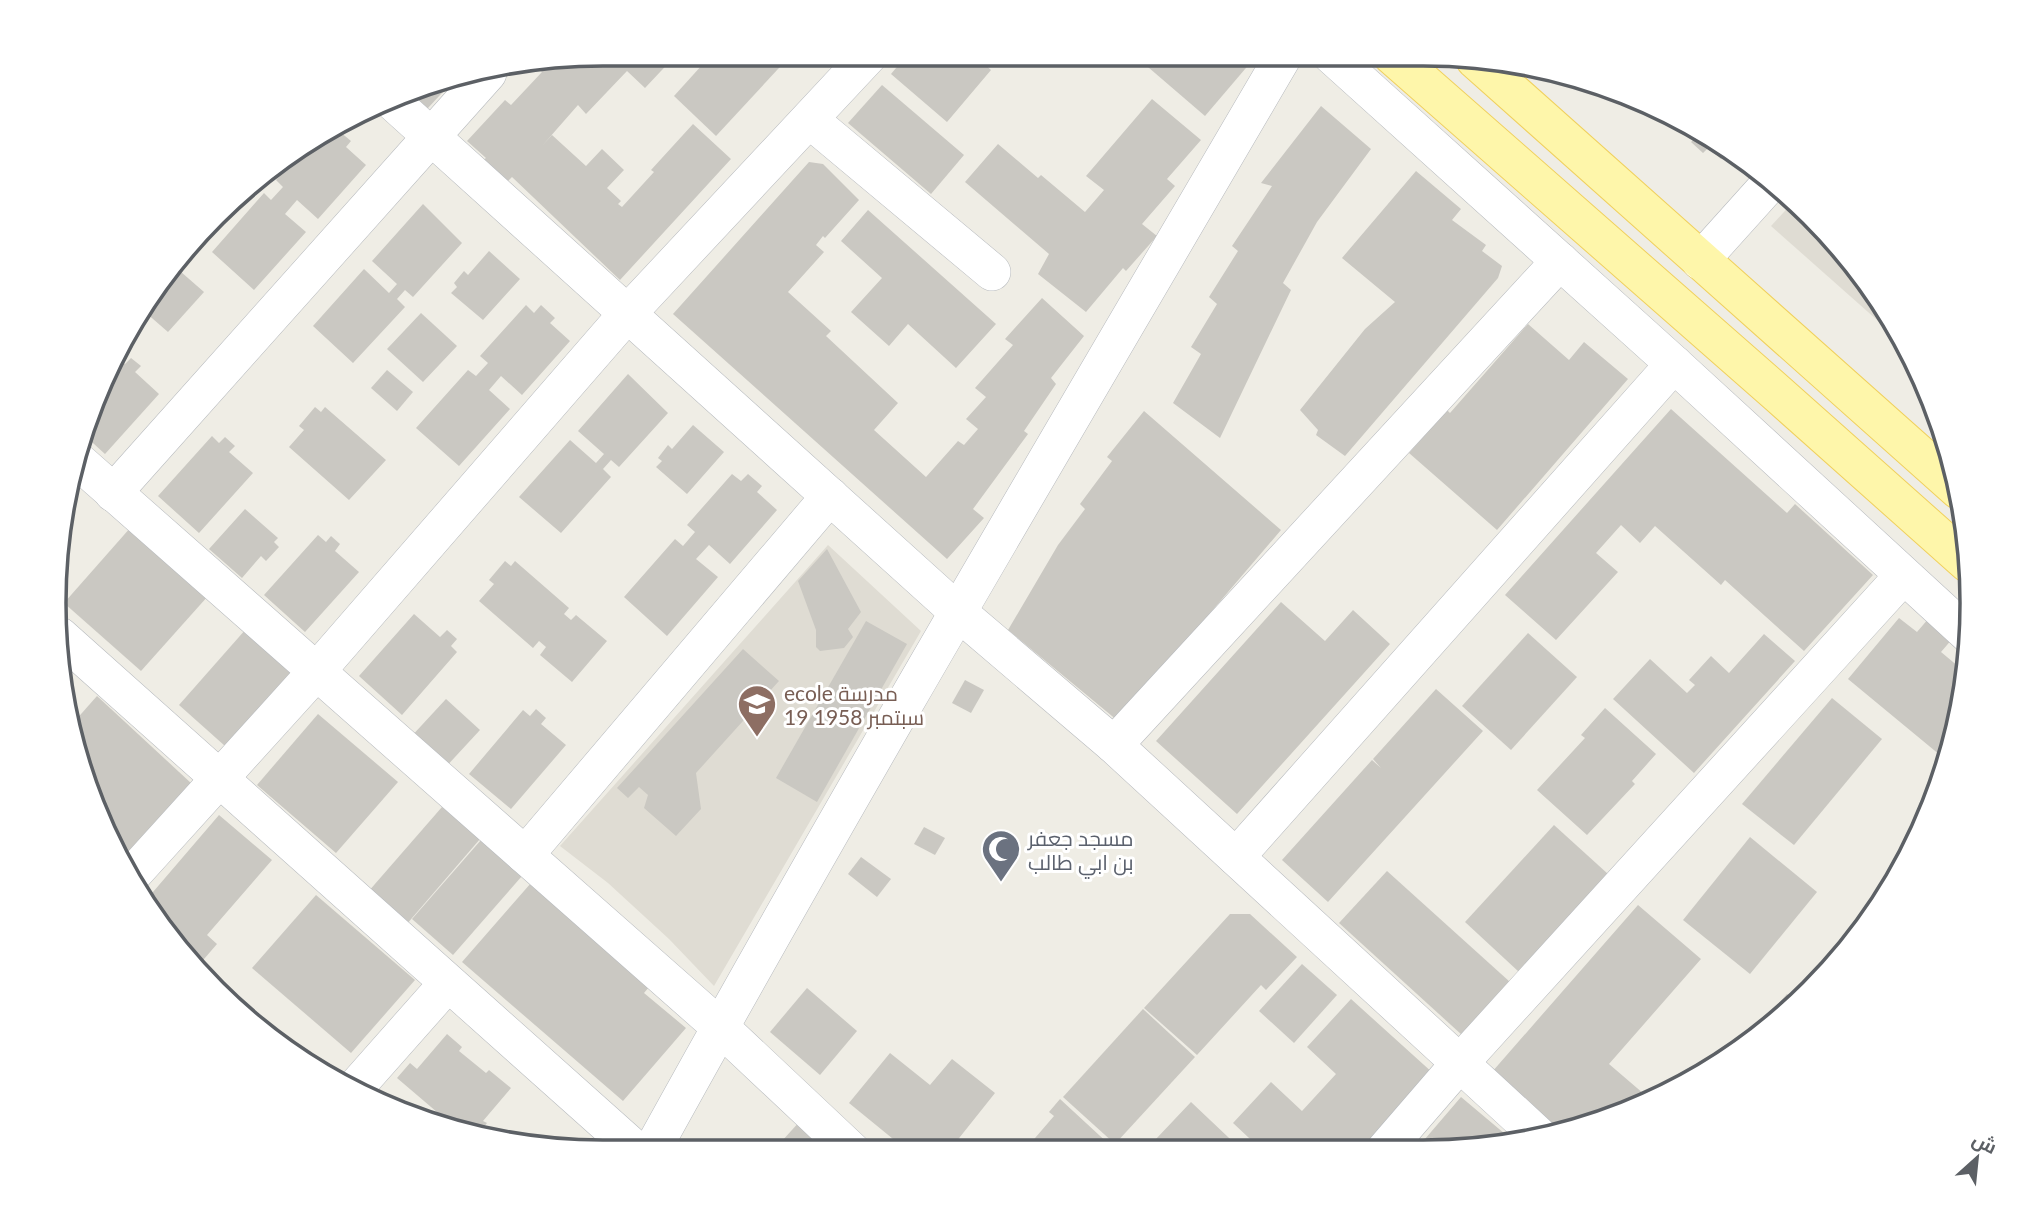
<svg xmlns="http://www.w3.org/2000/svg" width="2026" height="1207" font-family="Lato,Cairo,sans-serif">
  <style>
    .education { fill: #dfdcd3 }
    .building { fill: #cac8c2 }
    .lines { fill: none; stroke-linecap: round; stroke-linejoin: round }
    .minor-casing { stroke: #b7babe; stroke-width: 38 }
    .major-casing { stroke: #f0d05d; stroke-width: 40 }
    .minor { stroke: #fff; stroke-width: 37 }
    .major { stroke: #fef6aa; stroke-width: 38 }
    .labels { text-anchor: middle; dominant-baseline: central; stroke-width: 6; stroke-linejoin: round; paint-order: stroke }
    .education-label { font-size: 21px; fill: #785e54; stroke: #fff; text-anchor: start }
    .worship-label { font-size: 21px; fill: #5b616d; stroke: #fff; text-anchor: start }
    .rim { fill: none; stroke: #5c6065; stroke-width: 3.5 }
  </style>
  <rect width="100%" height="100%" fill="#efede5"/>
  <g class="education">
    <path d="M1794,201L1811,215L1879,299L1903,343L1771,226Z"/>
    <path d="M828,545L921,631L714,986L669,939L608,883L560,846Z"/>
  </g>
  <g class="building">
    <path d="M604,54H677L645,88L627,71L586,114L578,105L542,146L552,135L586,166L602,149L624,170L607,188L621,201L618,204L622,207L654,172L651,170L693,124L731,159L620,280L512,177L507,182L483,160L486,158L467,141L505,100L511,105L542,72L535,66Z"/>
    <path d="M712,54L791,55L716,136L674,96Z"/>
    <path d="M907,55H986L981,61L991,70L947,122L891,74Z"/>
    <path d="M1134,55H1257L1205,116Z"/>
    <path d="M455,79L427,109L410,93L427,83Z"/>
    <path d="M882,85L964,155L931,194L848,123Z"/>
    <path d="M1152,99L1201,140L1167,179L1175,186L1142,224L1157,236L1126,271L1123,268L1086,312L1038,274L1049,254L965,182L998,144L1038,178L1041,175L1085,212L1104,190L1086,176Z"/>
    <path d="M1321,106L1371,149L1317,222L1283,283L1291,290L1220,438L1173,403L1201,354L1191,347L1217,304L1209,297L1238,251L1232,246L1272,186L1261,183Z"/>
    <path d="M1669,118L1728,147L1730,149L1721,159L1708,148L1703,153L1691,142L1696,137L1684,126L1679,132L1667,121Z"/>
    <path d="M339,131L351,141L346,147L366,165L318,219L297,200L285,214L306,232L254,290L212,252L264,193L271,200L283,187L276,180L304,149Z"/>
    <path d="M809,162L823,164L859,200L825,238L823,236L816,245L824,252L788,292L831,331L826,336L898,403L874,430L926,477L958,441L964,445L978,429L966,419L986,397L975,388L1013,345L1005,339L1042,298L1084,336L1051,378L1056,384L1024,431L1028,434L973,509L984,518L947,559L673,314Z"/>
    <path d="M1416,171L1461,209L1452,220L1486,245L1482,251L1502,266L1498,278L1345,456L1316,435L1318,430L1300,410L1365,329L1395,302L1342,258Z"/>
    <path d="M423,204L462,243L413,297L405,290L397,299L405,307L353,363L313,326L364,269L389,293L397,284L372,261Z"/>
    <path d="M868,210L996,324L956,368L908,324L889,346L851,312L882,278L841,241Z"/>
    <path d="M1812,216L1845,256L1842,259L1803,226Z"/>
    <path d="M489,251L520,279L483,320L451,293L457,287L454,283L464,271L468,275Z"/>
    <path d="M173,265L204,292L168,332L145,312L167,270Z"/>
    <path d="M526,305L534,313L541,305L555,318L550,323L570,341L522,395L501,376L489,390L510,409L459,466L416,428L468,370L476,376L488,363L480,356Z"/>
    <path d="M421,313L457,346L423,382L387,349Z"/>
    <path d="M1528,324L1569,360L1584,342L1628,379L1497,530L1409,453L1447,410L1450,413Z"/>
    <path d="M131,358L141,366L135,372L159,394L105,454L82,433L83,427L120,359L125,364Z"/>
    <path d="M387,370L413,392L397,411L371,388Z"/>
    <path d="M628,374L668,413L619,467L611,460L603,469L611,477L561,533L519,497L570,440L596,463L604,454L578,431Z"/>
    <path d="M315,407L321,412L325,407L386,460L349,500L289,447L304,430L299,426Z"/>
    <path d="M1671,409L1787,513L1795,504L1873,575L1804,651L1725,580L1721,585L1655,526L1640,543L1621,525L1596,553L1618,572L1556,640L1505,595Z"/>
    <path d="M1144,411L1281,530L1118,721L1008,630L1058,545L1085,509L1080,504L1112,461L1107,457Z"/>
    <path d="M693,425L724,452L687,494L656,467L662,461L658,458L668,445L672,449Z"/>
    <path d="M212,436L219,443L225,437L235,446L229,452L253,473L199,533L158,496Z"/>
    <path d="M732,474L741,481L748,474L762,486L757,492L777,510L730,564L709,545L696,559L718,577L667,636L624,597L675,539L683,546L695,532L687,525Z"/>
    <path d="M245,509L278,538L274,542L279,547L266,561L261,556L242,578L209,549Z"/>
    <path d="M131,527L208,596L141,671L64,603Z"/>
    <path d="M318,535L326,542L331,536L340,544L335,551L359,572L305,632L264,595Z"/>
    <path d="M827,549L861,612L848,629L853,637L844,648L820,651L816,647V630L798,581Z"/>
    <path d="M505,561L511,566L515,561L569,608L564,614L571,620L576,615L607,641L572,682L540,655L546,647L539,641L533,648L479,601L494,584L489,580Z"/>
    <path d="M1281,602L1325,641L1353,610L1390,644L1237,814L1156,741Z"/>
    <path d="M414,614L440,637L447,630L457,639L451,646L457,652L402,715L359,676Z"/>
    <path d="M1899,618L1917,632L1929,618L1953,638L1941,652L1965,672L1961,711L1946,760L1848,679Z"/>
    <path d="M866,621L907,644L817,802L776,778Z"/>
    <path d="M246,629L293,670L225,746L179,705Z"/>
    <path d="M1528,633L1577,677L1511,750L1462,706Z"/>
    <path d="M1764,634L1795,661L1694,773L1613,699L1650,659L1687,693L1695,685L1689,680L1711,656L1729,673Z"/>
    <path d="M743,649L779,681L696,773L701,809L676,836L644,808L648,795L639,787L628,798L617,788Z"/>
    <path d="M965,680L984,690L971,713L952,703Z"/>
    <path d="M1436,689L1483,731L1328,902L1282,860L1372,760L1381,768L1373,759Z"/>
    <path d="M97,696L192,784L125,857L84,780L74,722Z"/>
    <path d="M1832,698L1882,739L1794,845L1742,804Z"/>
    <path d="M446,699L480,730L443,770L409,739Z"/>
    <path d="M1605,708L1656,754L1632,781L1635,784L1587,835L1537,790L1585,738L1581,735Z"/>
    <path d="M536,709L546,718L541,724L566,745L511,809L469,774L523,710L530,716Z"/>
    <path d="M318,714L398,782L336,853L257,785Z"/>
    <path d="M442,807L480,839L406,925L368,892Z"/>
    <path d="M219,815L272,860L207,935L217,944L198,966L168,938L147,899Z"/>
    <path d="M1554,825L1608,874L1519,972L1465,922Z"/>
    <path d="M924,827L945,838L935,855L914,844Z"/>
    <path d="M1750,837L1817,892L1750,974L1683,920Z"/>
    <path d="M481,840L522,876L453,955L412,919Z"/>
    <path d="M861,857L891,879L877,897L848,874Z"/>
    <path d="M1387,871L1510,982L1462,1035L1339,923Z"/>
    <path d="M531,883L649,987L644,993L686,1028L623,1101L462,962Z"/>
    <path d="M316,895L415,980L351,1053L252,968Z"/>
    <path d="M1638,905L1701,959L1609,1064L1651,1100L1599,1124L1570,1129L1563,1124L1559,1130L1492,1072Z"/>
    <path d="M1230,914H1250L1297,957L1266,990L1261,985L1197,1055L1144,1008Z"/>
    <path d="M1302,964L1337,995L1294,1043L1259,1011Z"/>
    <path d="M807,988L857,1031L820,1075L770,1032Z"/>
    <path d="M1787,994L1797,1003L1760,1031L1757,1028Z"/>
    <path d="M1351,999L1434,1074L1363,1152H1264L1233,1123L1271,1082L1302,1111L1336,1074L1307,1047Z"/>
    <path d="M1143,1009L1195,1057L1115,1144L1063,1097Z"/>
    <path d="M447,1034L462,1047L459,1051L486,1073L489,1070L511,1088L483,1121L487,1123L478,1134L458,1130L397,1078L410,1063L417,1069Z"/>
    <path d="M890,1053L930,1085L952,1059L995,1093L948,1152H909L849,1103Z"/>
    <path d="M1461,1097L1505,1134L1514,1141L1459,1152H1426L1419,1146Z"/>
    <path d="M1060,1099L1112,1147L1109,1152H1023L1054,1116L1049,1112Z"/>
    <path d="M1191,1102L1228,1137L1244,1152H1170L1156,1139Z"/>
    <path d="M801,1120L833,1152H772Z"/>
  </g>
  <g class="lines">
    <g class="minor-casing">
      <g id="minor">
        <path d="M1331,55L1674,364L1969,635"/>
        <path d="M393,102L958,612L1114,745L1539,1136"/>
        <path d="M810,120L992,272"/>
        <path d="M1700,261L1771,182"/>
        <path d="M78,461L720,1027L853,1152"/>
        <path d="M113,493L488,73"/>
        <path d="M60,636L638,1152"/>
        <path d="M1114,745L1560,261"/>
        <path d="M525,855L830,496"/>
        <path d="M1236,857L1674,364"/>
        <path d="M133,874L316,672L627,314L869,55"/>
        <path d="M355,1088L447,984"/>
        <path d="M651,1152C855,782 1071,419 1284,55"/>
        <path d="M1383,1152L1459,1064L1903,576"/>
      </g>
    </g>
    <g class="major-casing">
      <g id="major">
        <path d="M1392,55L1777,393L1968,563"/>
        <path d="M1475,59L1959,490"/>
      </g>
    </g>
    <use href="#minor" class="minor"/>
    <use href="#major" class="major"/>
  </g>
  <defs>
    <g id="school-pin" transform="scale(2.0125)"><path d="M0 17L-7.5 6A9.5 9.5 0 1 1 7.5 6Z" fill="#8d6e63" stroke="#fff"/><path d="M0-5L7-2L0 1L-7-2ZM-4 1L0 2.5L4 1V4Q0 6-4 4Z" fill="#fff"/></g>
    <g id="mosque-pin" transform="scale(2.0125)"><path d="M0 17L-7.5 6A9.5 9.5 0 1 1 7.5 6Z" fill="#6b7280" stroke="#fff"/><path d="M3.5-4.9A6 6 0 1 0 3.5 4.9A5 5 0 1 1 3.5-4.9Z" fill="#fff"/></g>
  </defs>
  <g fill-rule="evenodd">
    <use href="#school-pin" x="757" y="704"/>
    <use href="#mosque-pin" x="1001" y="849"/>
  </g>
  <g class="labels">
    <g class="education-label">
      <text x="784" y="692">ecole مدرسة<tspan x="784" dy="24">19 سبتمبر 1958</tspan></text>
    </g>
    <g class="worship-label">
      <text x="1028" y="837">مسجد جعفر<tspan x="1028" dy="24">بن ابي طالب</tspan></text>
    </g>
  </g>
  <path d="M0 0H2026V1207H0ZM603 66H1423A537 537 0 0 1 1960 603V603A537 537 0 0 1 1423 1140H603A537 537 0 0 1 66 603V603A537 537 0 0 1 603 66Z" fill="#fff" fill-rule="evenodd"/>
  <path class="rim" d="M603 66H1423A537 537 0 0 1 1960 603V603A537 537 0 0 1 1423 1140H603A537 537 0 0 1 66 603V603A537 537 0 0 1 603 66Z"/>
  <g transform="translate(1977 1158) rotate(27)" stroke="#ffffff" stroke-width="5" paint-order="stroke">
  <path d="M0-5L12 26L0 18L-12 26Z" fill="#5c6065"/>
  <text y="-10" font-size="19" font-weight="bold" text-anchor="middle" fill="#5c6065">ش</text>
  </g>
</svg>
